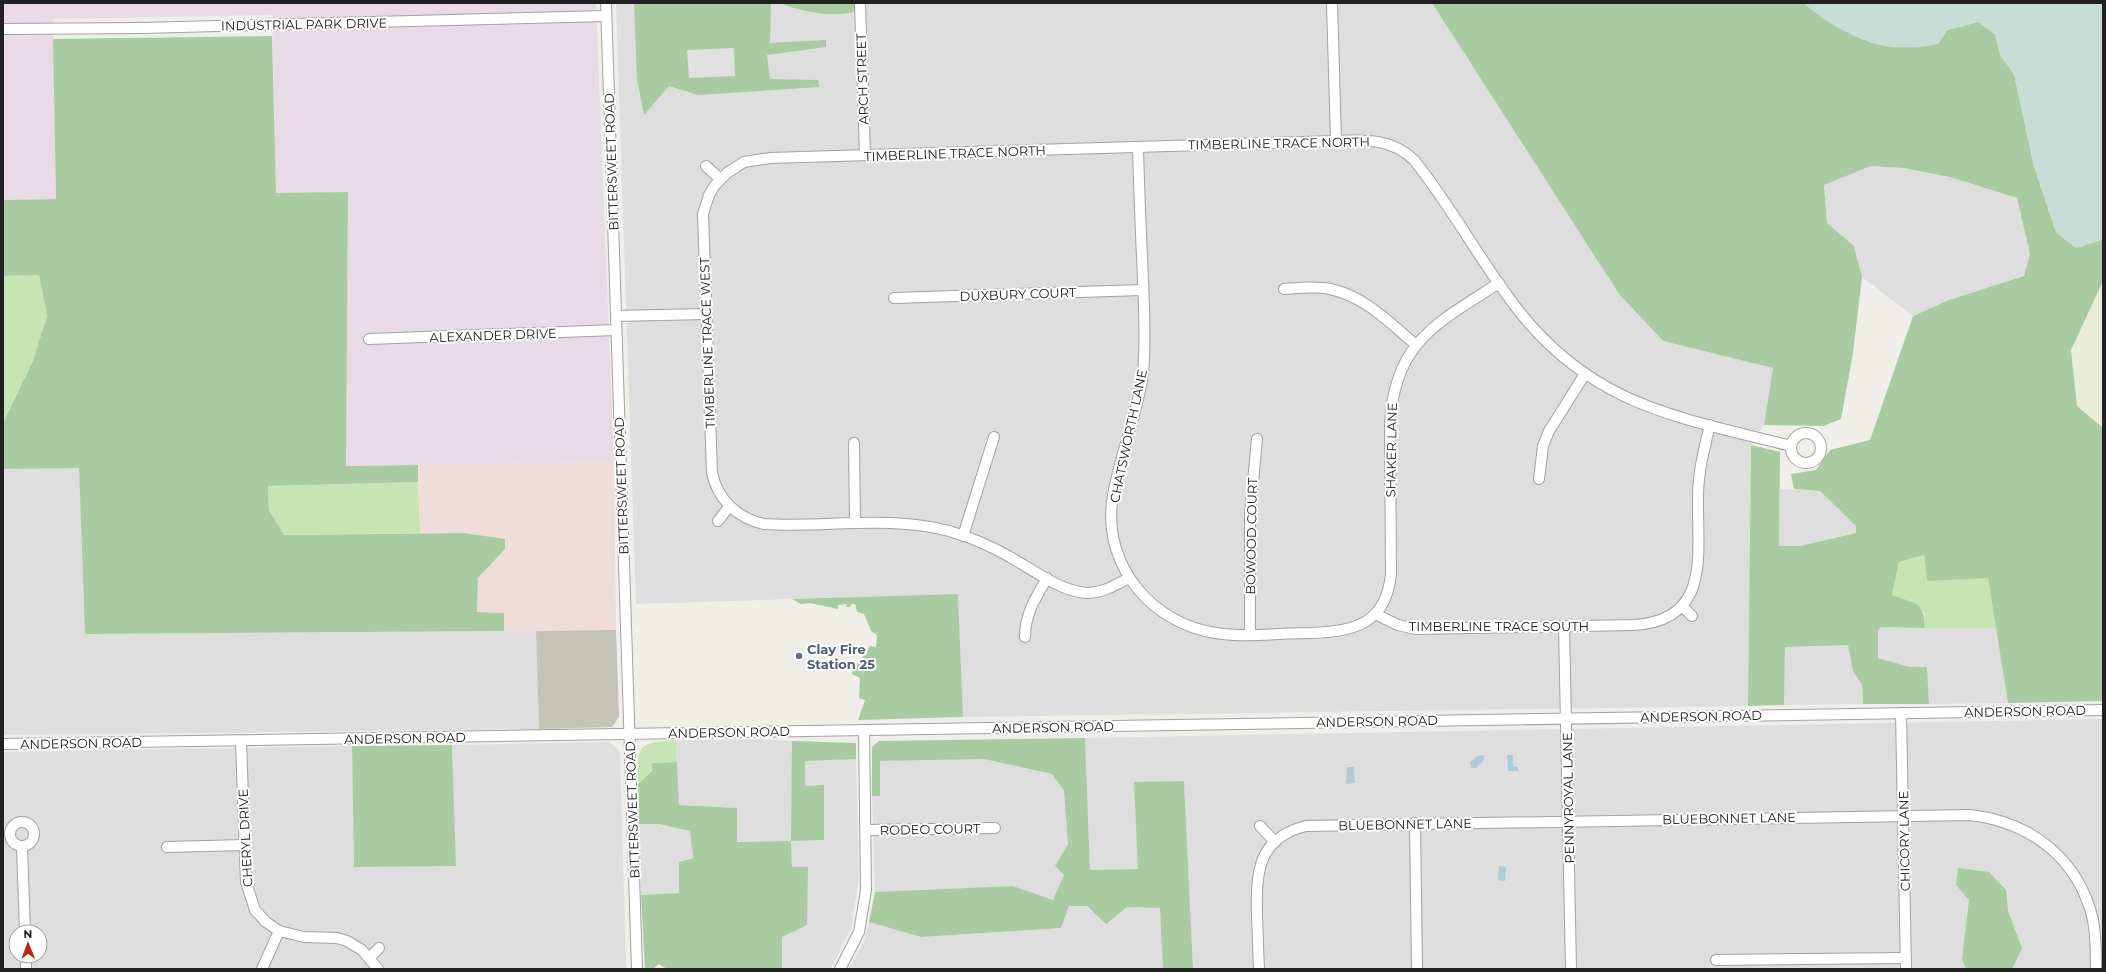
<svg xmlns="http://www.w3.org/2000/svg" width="2106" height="972" font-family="Montserrat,sans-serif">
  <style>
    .residential { fill: #dfdede; fill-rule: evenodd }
    .commercial { fill: #efddda }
    .industrial { fill: #e9dbe5 }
    .construction { fill: #c3c4b5 }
    .farmland { fill: #e9edd6 }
    .grass { fill: #c7e5b4 }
    .forest { fill: #a9cba1 }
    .wetland { fill: #c7ddd5 }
    .parking { fill: #e1e1e1 }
    .water { fill: #adcbd9 }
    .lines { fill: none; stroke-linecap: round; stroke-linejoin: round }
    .minor-casing { stroke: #a2a2a2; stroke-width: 12 }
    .minor { stroke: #fff; stroke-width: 10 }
    .service-dot { fill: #5c6f8a; stroke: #fff; stroke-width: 1.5 }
    .labels { text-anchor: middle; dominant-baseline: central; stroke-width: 4; stroke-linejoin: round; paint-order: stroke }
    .street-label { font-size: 13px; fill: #212121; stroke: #fff }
    .service-label { font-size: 13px; font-weight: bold; fill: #4e5e75; stroke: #fff; text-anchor: start }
  </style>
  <rect width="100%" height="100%" fill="#f0eee8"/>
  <g class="residential">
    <path d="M616,3H1432L1619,294L1663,341L1773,368L1764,425L1751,445L1748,706L963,717L958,594L636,604Z"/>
    <path d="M1871,166L1904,168L1950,177L2017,198L2030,254L2024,276L1949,300L1913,316L1862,277L1854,246L1827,223L1824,185Z"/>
    <path d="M79,467L85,634L536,631L539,729L3,735V469Z"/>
    <path d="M1780,489L1820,491L1856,526V533L1800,546H1779Z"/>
    <path d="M1880,627L1996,628L2008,703L1929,704L1927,667H1910L1878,658V632Z"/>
    <path d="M1848,645L1853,671L1862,685L1863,704L1784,705L1785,647Z"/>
    <path d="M2103,719V969H1193L1184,781L1138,869L1090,870L1085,738Z"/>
    <path d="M762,739L792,741V841L824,840V785L805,786V760L856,759L859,879L851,928L831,969H782V937L792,867L791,841L736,842L737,808L679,805L676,740Z"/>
    <path d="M608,742L615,746L620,753L626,969H3V752L352,746L354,867L456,865L452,745ZM16,932H40V956H16Z"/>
    <path d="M984,759L1052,774L1064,791L1068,844L1055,866L1064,875L1053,900L1013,886L875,892L872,796L880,795V761Z"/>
    <path d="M639,824H659L691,831L693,858L679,862V893L641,895Z"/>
    <path d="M1069,906H1087L1106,924L1127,907L1161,908L1163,969H849L864,941L869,922L921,937L1061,928Z"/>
  </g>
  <path class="commercial" d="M614,462L616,630L504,631V613L477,612L478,578L505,549L464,533H420L418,465Z"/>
  <path class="industrial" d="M3,3H596L614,462L346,466L348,192L276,193L272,15L53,19L56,199L3,200Z"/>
  <path class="construction" d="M616,630L619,717L612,727L539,729L536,631Z"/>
  <path class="farmland" d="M2103,281V428L2077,406L2071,350Z"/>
  <g class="grass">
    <path d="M39,275L47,316L33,361L3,423V276Z"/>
    <path d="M418,482L420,533L284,535L269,510L268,486Z"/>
    <path d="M1924,555L1927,581L1988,577L1996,628H1925L1924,612L1892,595L1899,562Z"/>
    <path d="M676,740L677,762L652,763V770L638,784C638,745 636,743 676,740Z"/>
  </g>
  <g class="forest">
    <path d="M634,3H771L770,43L826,40V47L767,55L770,79L818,80L819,87L698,95L669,86L644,115L637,79Z"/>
    <path d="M779,3H856V11C833,19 802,11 779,3Z"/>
    <path d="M1432,3H1804L1842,30L1938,44L1947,30L1978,22L1995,34L2001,56L2014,74L2034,166L2056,232L2076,248L2103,239V281L2071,350L2077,406L2103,428V701L2008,703L1988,578L1927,581L1924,555L1899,562L1892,595C1915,604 1924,600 1925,628L1880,627L1878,632V658L1910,667H1927L1929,704H1863L1862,685L1853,671L1848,645L1785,647L1784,705L1748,706L1751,445L1780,452L1779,546H1800L1856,533V526L1820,491L1794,489L1791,474L1816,470L1830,450L1870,440L1913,316L1949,300L2024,276L2030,254L2017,198L1950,177L1904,168L1871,166L1824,185L1827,223L1854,246L1862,277L1853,353L1841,419L1824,426L1764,425L1773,368L1663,341L1619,294Z"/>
    <path d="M272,36L276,193L348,192L346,466L418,465V482L268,486L269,510L284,535L464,533L505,539V549L478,578L477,612L504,613V631L85,634L79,468L3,469V423L33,361L47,316L39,275L3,276V200L56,199L53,39Z"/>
    <path d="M958,594L963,717L858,720L865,700L859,698L860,678L852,674C853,668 866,654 870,646L876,647L877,635L871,631L864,614L857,612L855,604H852L849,607H846L847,604L838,605V609L810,603L801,604L792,599Z"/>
    <path d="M1085,738L1090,870L1138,869L1134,782L1184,781L1193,969H1163L1160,908L1127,907L1106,924L1087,906H1069L1061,928L921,937L869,922L875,892L1013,886L1053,900L1064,875L1055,866L1068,844L1064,791L1052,774L984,759L880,761V796H872V747L879,741Z"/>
    <path d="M792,741L856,743V759L805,761V786L824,785V840L791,841L792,867H808L807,925L782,937V969H667L659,964L653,969H645L641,895L679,893V862L693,858L690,831L659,824H639L638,784L652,771V763L677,762L679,805L737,808V842L791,841Z"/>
    <path d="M452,745L456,866L354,867L352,746Z"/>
    <path d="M1958,868L1989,872L2006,890L2008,911L2022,948L2012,969H1966L1962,959L1969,900L1956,885Z"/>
  </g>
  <path class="wetland" d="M1804,3H2103V239L2076,248L2056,232L2034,166L2014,74L2001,56L1995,34L1978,22L1947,30L1938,44C1922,48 1896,49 1880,45C1857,40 1821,20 1804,3Z"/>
  <path class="parking" d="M734,48L735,76L689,78L687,50Z"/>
  <g class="water">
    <path d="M1484,755V760L1476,768H1471L1470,762L1477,756Z"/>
    <path d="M1507,755H1513V766L1518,767V771H1508Z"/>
    <path d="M1347,767H1354L1355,783L1346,784Z"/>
    <path d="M1499,866L1506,867L1505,881L1498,880Z"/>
  </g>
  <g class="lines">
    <g class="minor-casing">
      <g id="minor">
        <path d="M606,3L637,969"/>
        <path d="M860,3L865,155"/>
        <path d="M1332,3L1336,141"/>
        <path d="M3,29L142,28L606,16"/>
        <path d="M1138,147C1139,191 1141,235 1143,279C1144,310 1146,342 1143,374C1137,417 1118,459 1112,502C1104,567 1153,624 1216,633C1246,638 1280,633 1310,633C1354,632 1386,624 1391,574L1390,425C1394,342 1436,324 1499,283"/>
        <path d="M706,166L720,179"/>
        <path d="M1284,289C1299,288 1315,286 1330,289C1364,296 1389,322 1415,344"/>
        <path d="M894,298L1143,290"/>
        <path d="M616,316L705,314"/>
        <path d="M369,339L616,330"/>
        <circle cx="1806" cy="448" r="15"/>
        <path d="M854,443L855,523"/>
        <path d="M1539,479L1543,446L1549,431L1585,374"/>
        <path d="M718,521L729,507"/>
        <path d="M963,536L994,437"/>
        <path d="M1129,578C1115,585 1103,593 1087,593C1059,591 1034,570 1010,557C991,546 970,537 949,531C888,515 825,528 764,524C737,518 718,500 712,473L703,214L709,195L715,185L727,173L744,162L770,158L1336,141C1365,140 1391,138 1414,160C1451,206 1479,259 1515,306C1591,406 1678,417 1791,446"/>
        <path d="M1682,606L1692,616"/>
        <path d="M1375,614L1398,625L1416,629L1633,625C1712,621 1697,554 1698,497C1698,473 1704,449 1710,425"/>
        <path d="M1564,626L1571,969"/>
        <path d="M1250,634V514L1257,439"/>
        <path d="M1025,637C1025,614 1036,597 1047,578"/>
        <path d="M1901,713L1906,969"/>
        <path d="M241,741L246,882L255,910L266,922L279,931L304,937L337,938L347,941L362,950L378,969"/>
        <path d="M3,744L2103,710"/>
        <circle cx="22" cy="834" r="12"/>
        <path d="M1415,823L1417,969"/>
        <path d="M1260,826L1275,842"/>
        <path d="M866,830L995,828"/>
        <path d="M22,846L25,932"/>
        <path d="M167,847L244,845"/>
        <path d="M26,956V969"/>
        <path d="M370,957L379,948"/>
        <path d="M1716,960L1906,958"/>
        <path d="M262,969L279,931"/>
        <path d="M840,969L859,932L866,890L864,730"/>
        <path d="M1259,969C1258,951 1258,934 1257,916C1256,873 1257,838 1306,826L1970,815C2031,822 2079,859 2093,920C2096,936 2096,953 2096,969"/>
      </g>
    </g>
    <use href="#minor" class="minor"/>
  </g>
  <circle class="service-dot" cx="799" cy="656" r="4"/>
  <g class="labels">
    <g class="street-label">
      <text transform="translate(304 24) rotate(-1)">INDUSTRIAL PARK DRIVE</text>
      <text transform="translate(862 79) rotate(-92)">ARCH STREET</text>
      <text transform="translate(1279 143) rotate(-1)">TIMBERLINE TRACE NORTH</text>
      <text transform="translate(955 153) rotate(-2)">TIMBERLINE TRACE NORTH</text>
      <text transform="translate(611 162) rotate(-92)">BITTERSWEET ROAD</text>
      <text transform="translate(1018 294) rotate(-2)">DUXBURY COURT</text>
      <text transform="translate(493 335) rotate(-2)">ALEXANDER DRIVE</text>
      <text transform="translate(707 343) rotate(-92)">TIMBERLINE TRACE WEST</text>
      <text transform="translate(1128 436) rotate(-78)">CHATSWORTH LANE</text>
      <text transform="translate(1391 450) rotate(-89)">SHAKER LANE</text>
      <text transform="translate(621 486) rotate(-92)">BITTERSWEET ROAD</text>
      <text transform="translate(1251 536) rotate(-89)">BOWOOD COURT</text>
      <text x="1499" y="626">TIMBERLINE TRACE SOUTH</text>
      <text transform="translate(2025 711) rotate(-1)">ANDERSON ROAD</text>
      <text transform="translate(1701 716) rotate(-1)">ANDERSON ROAD</text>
      <text transform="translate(1377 721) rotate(-1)">ANDERSON ROAD</text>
      <text transform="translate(1053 727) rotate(-1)">ANDERSON ROAD</text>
      <text transform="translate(729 732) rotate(-1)">ANDERSON ROAD</text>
      <text transform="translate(405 738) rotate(-1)">ANDERSON ROAD</text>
      <text transform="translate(81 743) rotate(-1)">ANDERSON ROAD</text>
      <text transform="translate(1568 798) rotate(-91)">PENNYROYAL LANE</text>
      <text transform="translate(632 810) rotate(-92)">BITTERSWEET ROAD</text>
      <text transform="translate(1729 818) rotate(-1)">BLUEBONNET LANE</text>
      <text transform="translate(1405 824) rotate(-1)">BLUEBONNET LANE</text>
      <text transform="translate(930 829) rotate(-1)">RODEO COURT</text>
      <text transform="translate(245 838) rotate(-93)">CHERYL DRIVE</text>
      <text transform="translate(1904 841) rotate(-91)">CHICORY LANE</text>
    </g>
    <g class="service-label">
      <text x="807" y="649">Clay Fire<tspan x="807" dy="15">Station 25</tspan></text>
    </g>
  </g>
  <rect width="2106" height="972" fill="none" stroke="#212121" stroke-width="8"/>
  <g transform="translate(28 944) rotate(359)"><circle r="19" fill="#ffffff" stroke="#a6a6a6"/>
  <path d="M0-3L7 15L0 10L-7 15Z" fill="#be2614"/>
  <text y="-6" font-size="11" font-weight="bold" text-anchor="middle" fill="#212121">N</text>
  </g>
</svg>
